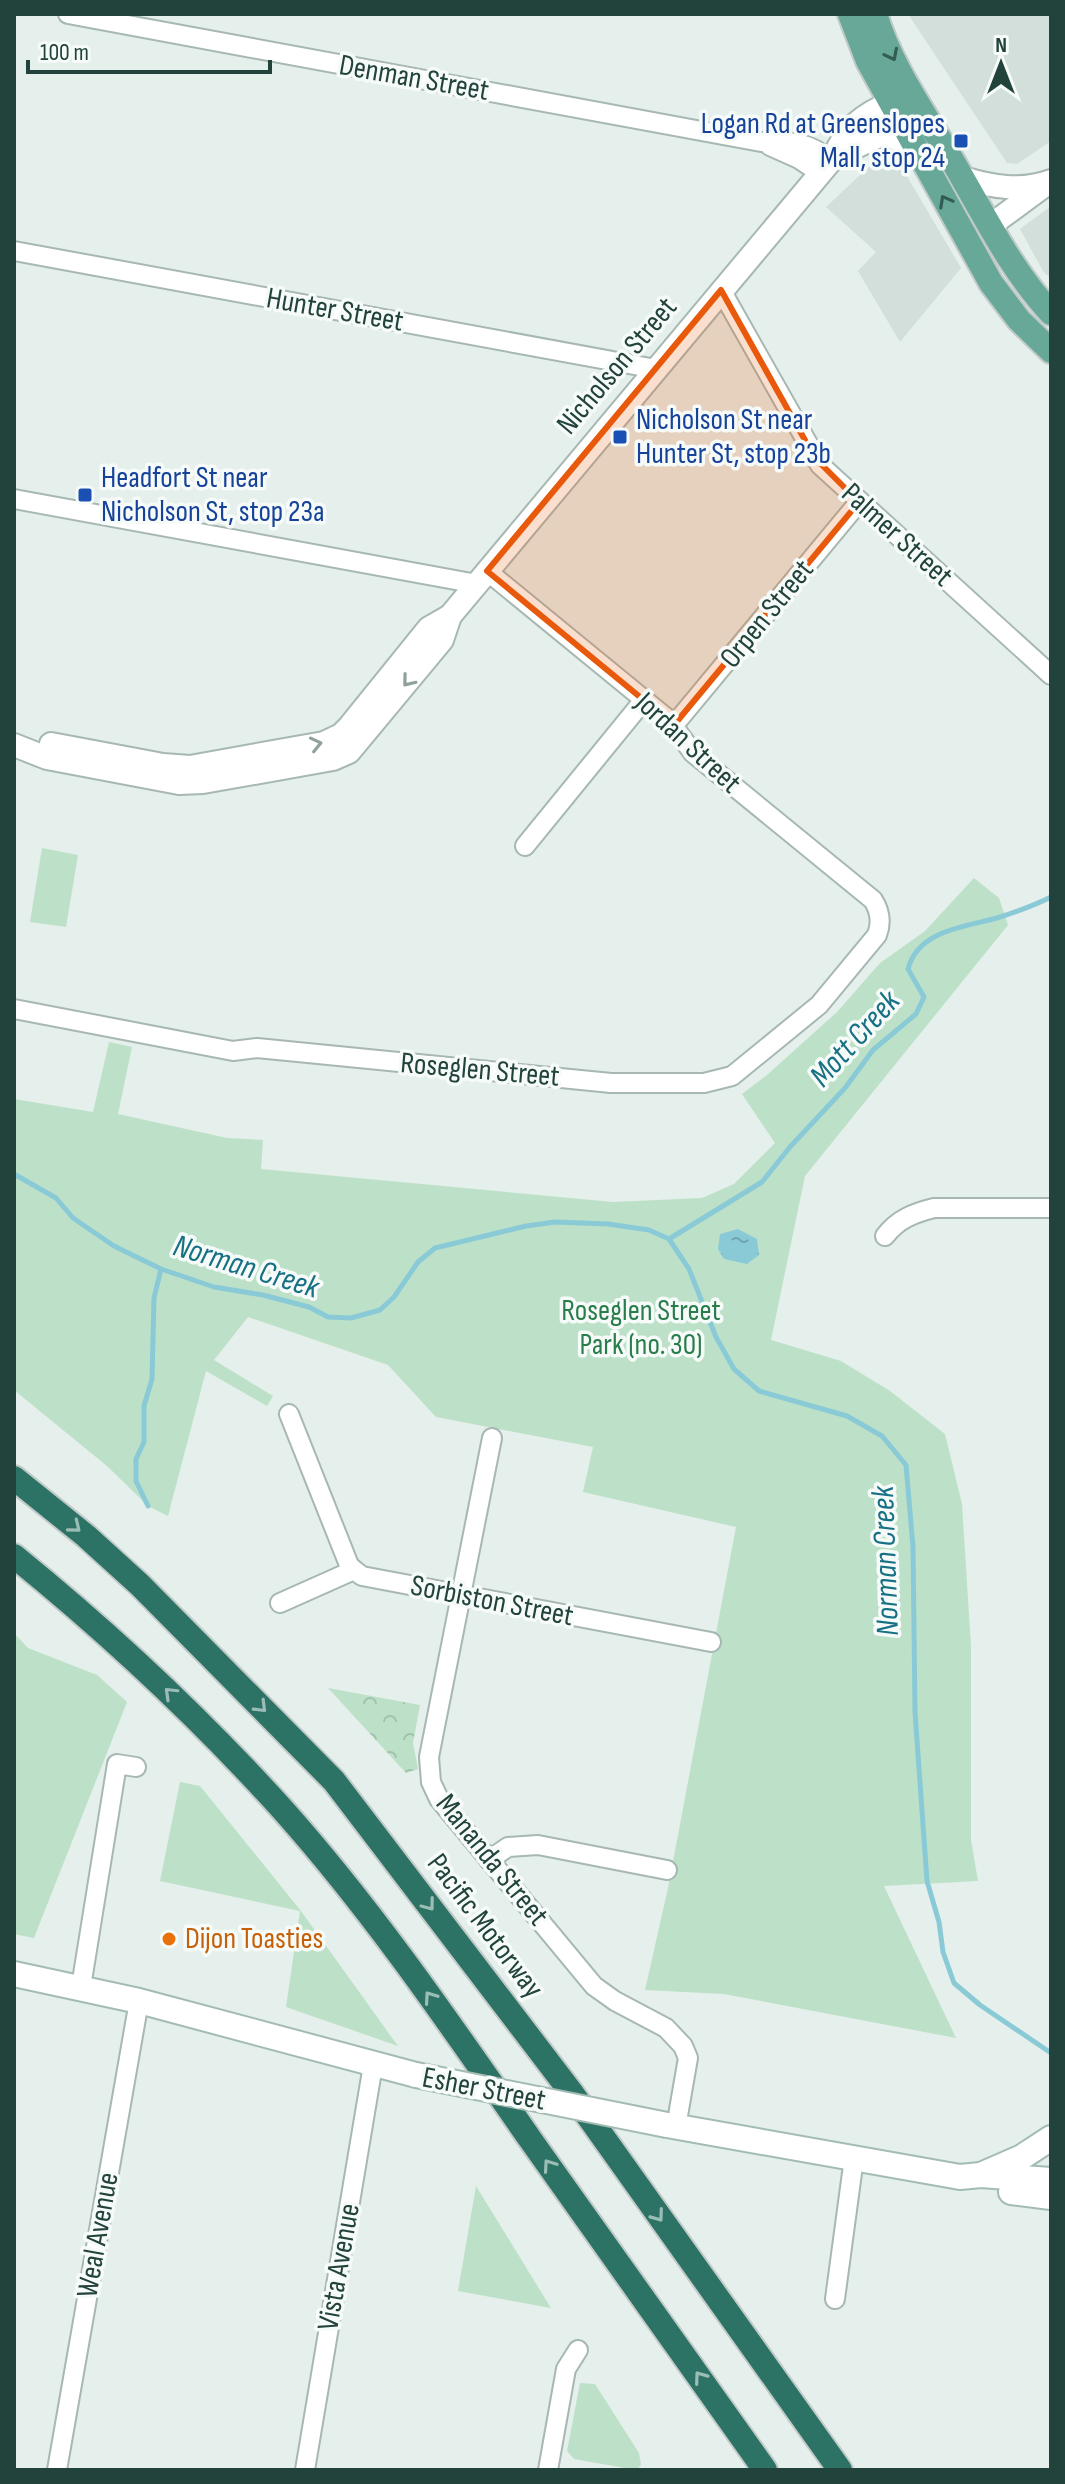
<svg xmlns="http://www.w3.org/2000/svg" width="1065" height="2484" font-family="'Sofia Sans Condensed',sans-serif">
  <style>
    .built { fill: #d3dfda }
    .green { fill: #bde1c8 }
    .forest { fill: url(#forest-crowns) }
    .water { fill: url(#water-ripples) }
    .lines { fill: none; stroke-linecap: round; stroke-linejoin: round }
    .stream { stroke: #8acad7; stroke-width: 5 }
    .minor-casing { stroke: #a7b8b3; stroke-width: 22 }
    .tertiary-casing { stroke: #a7b8b3; stroke-width: 26 }
    .secondary-casing { stroke: #a3bcb3; stroke-width: 28 }
    .primary-casing { stroke: #c1cac8; stroke-width: 28 }
    .motorway-casing { stroke: #c1cac8; stroke-width: 28 }
    .minor { stroke: #fff; stroke-width: 18 }
    .tertiary { stroke: #fff; stroke-width: 22 }
    .secondary { stroke: #fff; stroke-width: 24 }
    .primary { stroke: #67a898; stroke-width: 24 }
    .motorway { stroke: #2c7265; stroke-width: 24 }
    .secondary-bridge-casing { stroke: #a3bcb3; stroke-width: 28; stroke-linecap: butt }
    .secondary-bridge { stroke: #fff; stroke-width: 24 }
    .oneway { stroke: #335c52 }
    .oneway2 { stroke: #90a19d }
    .oneway3 { stroke: #9bbdb6 }
    .marked { fill: #e8590c; fill-opacity: 0.2; stroke: #e8590c; stroke-width: 6; stroke-linejoin: round }
    .transit-dot { fill: #1a4fb4; stroke: #f6fbf9; stroke-width: 3 }
    .food-dot { fill: #e8710a; stroke: #f6fbf9; stroke-width: 3 }
    .labels { text-anchor: middle; dominant-baseline: central; stroke-width: 7; stroke-linejoin: round; paint-order: stroke }
    .street-label { font-size: 30px; fill: #22433b; stroke: #f6fbf9 }
    .transit-label { font-size: 30px; fill: #164399; stroke: #f6fbf9; text-anchor: start }
    .park-label { font-size: 30px; fill: #297d4b; stroke: #f6fbf9 }
    .food-label { font-size: 30px; fill: #c56008; stroke: #f6fbf9; text-anchor: start }
    .water-label { font-size: 32px; font-style: italic; fill: #177084; stroke: #f6fbf9 }
  </style>
  <defs>
    <pattern id="forest-crowns" width="20" height="18" patternUnits="userSpaceOnUse" patternTransform="scale(2)"><rect width="20" height="18" fill="#bde1c8"/><path d="M2 6a3 3 0 1 1 6 0M12 15a3 3 0 1 1 6 0" fill="none" stroke="#a2c2ad"/></pattern>
    <pattern id="water-ripples" width="26" height="14" patternUnits="userSpaceOnUse" patternTransform="scale(2)"><rect width="26" height="14" fill="#8acad7"/><path d="M2 4q2-2 4 0t4 0M15 11q2-2 4 0t4 0" fill="none" stroke="#70a6b0"/></pattern>
  </defs>
  <rect width="100%" height="100%" fill="#e5efeb"/>
  <g class="built">
    <path d="M908,14H1051V141L1017,164L1007,163Z"/>
    <path d="M886,161L896,165L905,173L961,268L900,342L858,271L876,252L826,207L873,163Z"/>
    <path d="M1051,206V279L1043,271L1020,229Z"/>
  </g>
  <g class="green">
    <path d="M42,848L78,855L66,927L30,922Z"/>
    <path d="M974,878L999,898L1008,925L805,1176L771,1340L841,1361L890,1391L945,1434L962,1504L971,1647V1840L978,1881L884,1886L956,2038L724,1994L645,1990L668,1888L736,1527L583,1492L593,1447L436,1417L388,1365L248,1317L214,1360L273,1396L267,1406L206,1371L168,1516L148,1506L107,1466L14,1390V1099L93,1112L109,1042L132,1047L118,1114L227,1138L263,1140L261,1169L613,1202L702,1198L734,1184L775,1143L742,1094L767,1075L837,1012L880,963L925,931Z"/>
    <path d="M14,1633L28,1648L97,1675L127,1702L34,1938L14,1934Z"/>
    <path d="M180,1782L200,1786L301,1911L398,2046L286,2007L300,1911L160,1881Z"/>
    <path d="M476,2186L551,2308L458,2291Z"/>
    <path d="M580,2383L595,2384L639,2453L641,2465L636,2470L574,2459L567,2451Z"/>
  </g>
  <path class="forest" d="M328,1688L420,1705L413,1743L418,1769L406,1773Z"/>
  <path class="water" d="M738,1229L757,1239L759,1255L747,1264L724,1259L718,1249L720,1234Z"/>
  <g class="lines">
    <g class="stream">
      <path d="M14,1174L56,1198L73,1218L114,1246L161,1269L214,1287L263,1295L309,1307L328,1317L351,1318L380,1310L394,1297L418,1262L435,1248L526,1226L555,1222L608,1224L649,1230L669,1239L689,1269L716,1337L734,1369L759,1391L847,1416L882,1436L906,1465L913,1547L915,1712L927,1881L939,1922L943,1952L954,1983L980,2005L1051,2053"/>
      <path d="M669,1239L762,1182L790,1147L845,1088L873,1050L916,1014L924,997L908,969C918,930 965,927 997,918C1016,912 1033,906 1051,897"/>
      <path d="M148,1506L136,1481V1459L144,1442V1406L152,1379L154,1298L161,1269"/>
    </g>
    <g class="minor-casing">
      <g id="minor">
        <path d="M68,14L761,142C792,142 805,140 831,160"/>
        <path d="M770,146L799,159L820,173"/>
        <path d="M14,251L656,369"/>
        <path d="M721,290L820,465L1051,675"/>
        <path d="M14,499L477,584"/>
        <path d="M674,725L859,502"/>
        <path d="M525,846L644,700"/>
        <path d="M14,1009L233,1051L257,1048L611,1083H704L732,1076L819,1005L877,935C882,922 880,911 873,900L693,753L669,720L487,571"/>
        <path d="M885,1236C898,1219 914,1213 934,1208H1051"/>
        <path d="M289,1414L349,1565L354,1570"/>
        <path d="M492,1438L429,1757L431,1782L439,1799L594,1986L615,2001L666,2028L683,2046L688,2058L676,2127"/>
        <path d="M280,1603L354,1570L362,1576L711,1642"/>
        <path d="M489,1860L508,1847L538,1845L667,1870"/>
        <path d="M81,1987L117,1764L136,1767"/>
        <path d="M835,2299L854,2158"/>
        <path d="M57,2470L139,2001"/>
        <path d="M305,2470L373,2065"/>
        <path d="M548,2470L566,2369L578,2350"/>
      </g>
    </g>
    <g class="tertiary-casing">
      <g id="tertiary">
        <path d="M834,157L879,136H887L914,144"/>
        <path d="M963,178C992,187 1021,192 1051,181"/>
        <path d="M992,227L999,219L1044,186"/>
        <path d="M51,744L163,765L190,767L324,743L341,735L349,727L429,628L450,616"/>
        <path d="M14,745L47,758L179,783L203,782L333,759L349,752L442,640L450,616L834,157C845,129 863,114 891,103"/>
      </g>
    </g>
    <g class="secondary-casing">
      <g id="secondary">
        <path d="M14,1974L139,2001L416,2075"/>
        <path d="M667,2125L960,2177L981,2175L1051,2180"/>
        <path d="M983,2174L1022,2157L1051,2138"/>
        <path d="M1011,2192L1051,2197"/>
      </g>
    </g>
    <g class="primary-casing">
      <g id="primary">
        <path d="M850,14L868,61L991,283L1019,320L1051,351"/>
        <path d="M875,14C890,65 925,114 952,160C982,211 1010,269 1051,313"/>
      </g>
    </g>
    <g class="motorway-casing">
      <g id="motorway">
        <path d="M14,1478L86,1536L140,1585L334,1781L571,2092L840,2470"/>
        <path d="M14,1556C110,1634 200,1718 283,1810C374,1912 452,2027 530,2139C608,2249 687,2360 765,2470"/>
      </g>
    </g>
    <use href="#minor" class="minor"/>
    <use href="#tertiary" class="tertiary"/>
    <use href="#secondary" class="secondary"/>
    <use href="#primary" class="primary"/>
    <use href="#motorway" class="motorway"/>
    <g class="secondary-bridge-casing">
      <path id="secondary-bridge" d="M416,2075L667,2125"/>
    </g>
    <use href="#secondary-bridge" class="secondary-bridge"/>
  </g>
  <defs><path id="oneway-chevron" d="M-2-3.5L2.5 0L-2 3.5" fill="none" stroke-width="1.6" stroke-linecap="round" stroke-linejoin="round" transform="scale(2)"/></defs>
  <g class="oneway">
    <use href="#oneway-chevron" transform="translate(892 55) rotate(63)"/>
    <use href="#oneway-chevron" transform="translate(945 201) rotate(-119)"/>
  </g>
  <g class="oneway2">
    <use href="#oneway-chevron" transform="translate(408 681) rotate(129)"/>
    <use href="#oneway-chevron" transform="translate(316 744) rotate(-13)"/>
  </g>
  <g class="oneway3">
    <use href="#oneway-chevron" transform="translate(75 1527) rotate(39)"/>
    <use href="#oneway-chevron" transform="translate(170 1693) rotate(-136)"/>
    <use href="#oneway-chevron" transform="translate(261 1707) rotate(45)"/>
    <use href="#oneway-chevron" transform="translate(429 1905) rotate(53)"/>
    <use href="#oneway-chevron" transform="translate(430 1997) rotate(-125)"/>
    <use href="#oneway-chevron" transform="translate(549 2165) rotate(-125)"/>
    <use href="#oneway-chevron" transform="translate(658 2216) rotate(54)"/>
    <use href="#oneway-chevron" transform="translate(700 2377) rotate(-126)"/>
  </g>
  <path class="marked" d="M721,290L815,458L859,502L674,725L487,571Z"/>
  <g class="transit-dot">
    <rect x="953" y="133" width="16" height="16" rx="4"/>
    <rect x="612" y="429" width="16" height="16" rx="4"/>
    <rect x="77" y="487" width="16" height="16" rx="4"/>
  </g>
  <circle class="food-dot" cx="169" cy="1939" r="8"/>
  <g class="labels">
    <g class="street-label">
      <text transform="translate(414 78) rotate(10)">Denman Street</text>
      <text transform="translate(335 310) rotate(10)">Hunter Street</text>
      <text transform="translate(617 366) rotate(-50)">Nicholson Street</text>
      <text transform="translate(897 535) rotate(42)">Palmer Street</text>
      <text transform="translate(767 614) rotate(-51)">Orpen Street</text>
      <text transform="translate(688 743) rotate(43)">Jordan Street</text>
      <text transform="translate(480 1070) rotate(5)">Roseglen Street</text>
      <text transform="translate(492 1601) rotate(11)">Sorbiston Street</text>
      <text transform="translate(492 1860) rotate(51)">Mananda Street</text>
      <text transform="translate(485 1926) rotate(53)">Pacific Motorway</text>
      <text transform="translate(484 2089) rotate(11)">Esher Street</text>
      <text transform="translate(98 2235) rotate(-80)">Weal Avenue</text>
      <text transform="translate(339 2267) rotate(-80)">Vista Avenue</text>
    </g>
    <g class="transit-label">
      <text x="945" y="124" text-anchor="end">Logan Rd at Greenslopes<tspan x="945" dy="34">Mall, stop 24</tspan></text>
      <text x="636" y="420">Nicholson St near<tspan x="636" dy="34">Hunter St, stop 23b</tspan></text>
      <text x="101" y="478">Headfort St near<tspan x="101" dy="34">Nicholson St, stop 23a</tspan></text>
    </g>
    <g class="park-label">
      <text x="641" y="1311">Roseglen Street<tspan x="641" dy="34">Park (no. 30)</tspan></text>
    </g>
    <g class="food-label">
      <text x="185" y="1939">Dijon Toasties</text>
    </g>
    <g class="water-label">
      <text transform="translate(855 1039) rotate(-48)">Mott Creek</text>
      <text transform="translate(246 1267) rotate(17)">Norman Creek</text>
      <text transform="translate(886 1561) rotate(-92)">Norman Creek</text>
    </g>
  </g>
  <rect width="1065" height="2484" fill="none" stroke="#22433b" stroke-width="32"/>
  <g transform="translate(1001 64)" stroke="#f6fbf9" stroke-width="6" paint-order="stroke">
  <path d="M0-6L14 30L0 20L-14 30Z" fill="#22433b"/>
  <text y="-12" font-size="22" font-weight="bold" text-anchor="middle" fill="#22433b">N</text>
  </g>
  <path d="M28 60v12h242v-12" fill="none" stroke="#22433b" stroke-width="4"/>
  <text x="40" y="60" font-size="24" fill="#22433b" stroke="#f6fbf9" stroke-width="6" paint-order="stroke">100 m</text>
</svg>
